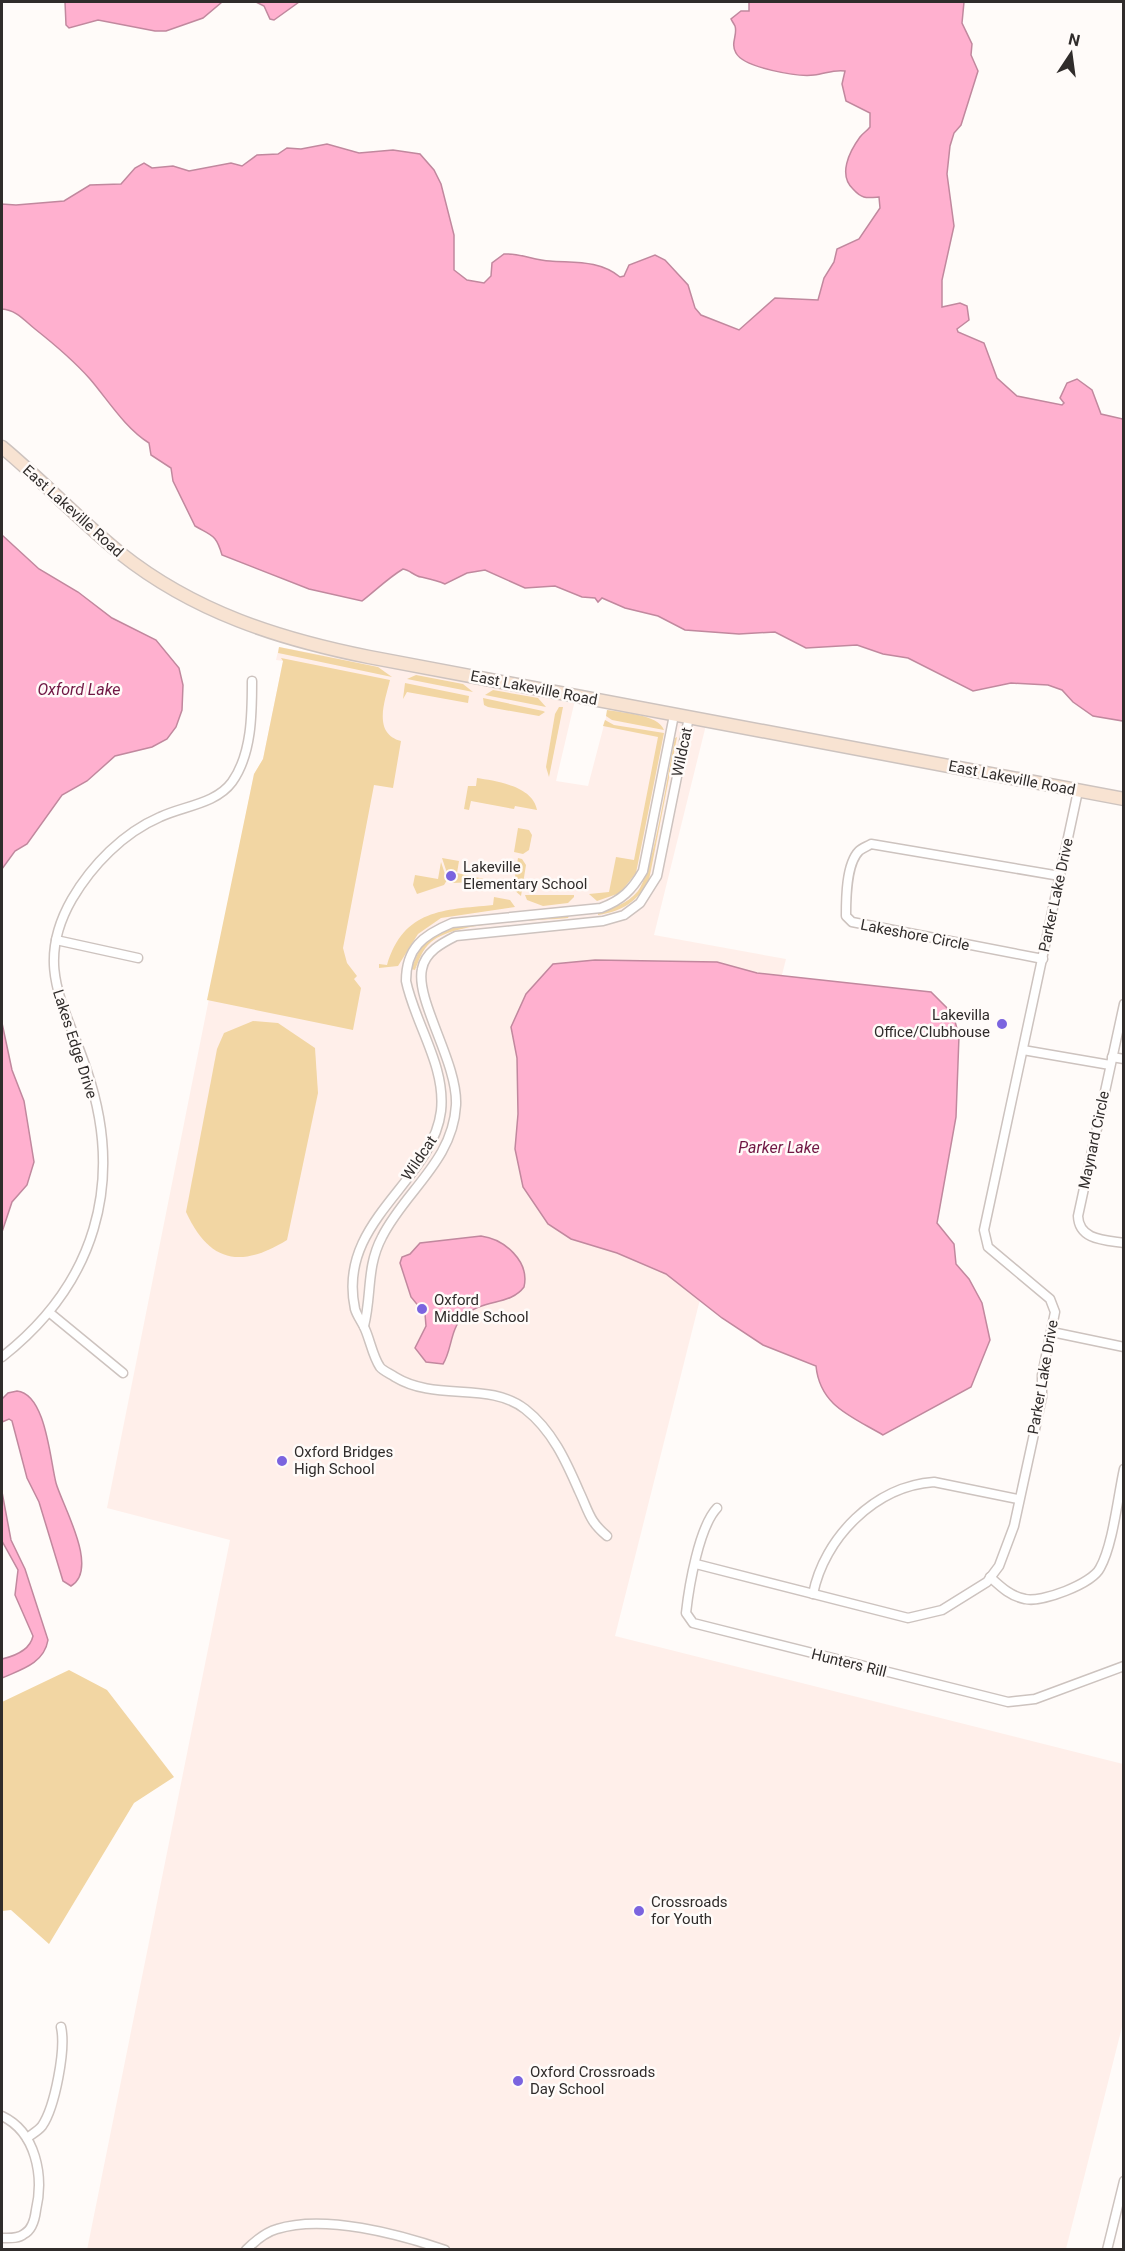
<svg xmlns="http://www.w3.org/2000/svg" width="1125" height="2251" font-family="Roboto,sans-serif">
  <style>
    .built { fill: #ffefea }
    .green { fill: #f2d6a3 }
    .water { fill: #ffb0cf; stroke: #c1889e; stroke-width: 1.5 }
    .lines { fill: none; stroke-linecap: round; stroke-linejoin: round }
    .minor-casing { stroke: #cdc3bf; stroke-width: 11 }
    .secondary-casing { stroke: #cdc3bf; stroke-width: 15 }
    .minor { stroke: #fff; stroke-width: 8 }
    .secondary { stroke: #f8e3d2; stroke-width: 12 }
    .poi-dot { fill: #7b64df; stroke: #fffbf9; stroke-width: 2 }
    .labels { text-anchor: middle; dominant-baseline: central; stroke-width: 5; stroke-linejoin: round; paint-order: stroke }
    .street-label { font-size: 15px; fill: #302c2b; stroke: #fffbf9 }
    .poi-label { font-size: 15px; fill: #302c2b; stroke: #fffbf9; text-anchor: start }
    .water-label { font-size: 16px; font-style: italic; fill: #701744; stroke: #fffbf9 }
  </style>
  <rect width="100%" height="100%" fill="#fffbf9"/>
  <path class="built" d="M279,647L575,700L556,781L588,786L609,706L706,725L654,935L786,959L615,1636L1123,1764V2023L1066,2249L87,2250L230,1540L107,1508L254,774L263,759L283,661L276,660Z"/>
  <g class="green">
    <path d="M279,647L378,667L392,677L283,654L278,653Z"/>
    <path d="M281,658L390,680C385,701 372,733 401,741L393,788L374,785L343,948L347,963L357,976L354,979L361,988L353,1030L207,1000L254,774L263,759L283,661Z"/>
    <path d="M416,675L463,684L473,692L407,679Z"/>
    <path d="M405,683L469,696L468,703L407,692L403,699Z"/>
    <path d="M493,690L538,698L546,707L485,695Z"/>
    <path d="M483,698L543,711L545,712L539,716L488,707L484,705Z"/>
    <path d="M559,707H563L549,777L546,767L555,714Z"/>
    <path d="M607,710C623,713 658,714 664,730L612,720L606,716Z"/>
    <path d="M605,720L614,725L664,733L636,873L620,893L597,901L589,894L609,892L616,857L634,860L658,737L603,726Z"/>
    <path d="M677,737L649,880C637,902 623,911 598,915V911C614,908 627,904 638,891C654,870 668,770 675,738Z"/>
    <path d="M477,778C496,781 533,786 537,810L515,806L514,809L471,801L469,810L464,809L468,786H476Z"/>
    <path d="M518,828L529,830L532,835L529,850L523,854L514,852Z"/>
    <path d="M442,858L459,861L457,873L493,881L453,883L449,879Z"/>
    <path d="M518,858L522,859L526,865L521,896L513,889Z"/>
    <path d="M441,862L447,880L444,885L417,894L413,885L415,875L438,879Z"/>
    <path d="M525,895H574V897L568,903L543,906L527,900Z"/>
    <path d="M494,897L510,900L515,907L441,918L418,934L398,966L379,968V964L387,965C404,909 443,910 493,905Z"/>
    <path d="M570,914L568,918C535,921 455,921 431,942C422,950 419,960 415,970L411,969L422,944L449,926Z"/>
    <path d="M253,1021L278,1023L315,1048L318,1093L287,1240C240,1269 209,1262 186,1212L217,1049L224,1033Z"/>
    <path d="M69,1670L107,1690L174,1777L134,1803L49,1944L11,1910L2,1911V1702Z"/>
  </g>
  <g class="water">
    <path d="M65,2H222L203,18L166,31H155L98,20L69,28L66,25Z"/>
    <path d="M256,2H299L274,20L270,19L264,6Z"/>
    <path d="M749,2H964L962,23L972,44L971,55L978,71L961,125L954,133L950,146L947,174L954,226L942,280V307L960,303L967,306L969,320L957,329L958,332L984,343L997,378L1017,396L1062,405L1064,403L1060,398L1067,383L1077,379L1092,390L1101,414L1123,419V721L1093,716L1073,702L1062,690L1048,685L1011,683L973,691L908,658L883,654L857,645L806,648L775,632L739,634L685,630L658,616L625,608L602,598L598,602L595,598L582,597L555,586L525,588L485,570L467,573L445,584C436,580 430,579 421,577C414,576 410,570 403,569C388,578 375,591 362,601L309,589L222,555C216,534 212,536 195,526L173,481L171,468L151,455L149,443C125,428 108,400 90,379C74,361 54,344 35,329C24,320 16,310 2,309V204L16,205L64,201L90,185L121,184L135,168L144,163L152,168L173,166L189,171L231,163L242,166L257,155L278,154L287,148L301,149L327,144L359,153L393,150L420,154L434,170L441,184L454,235V270L467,280L484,283L491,276L492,263L504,254C519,253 534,260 550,261C575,263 599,260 620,277L624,276L629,265L655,255L665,260L688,285L695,308L701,315L739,330L775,298L818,300L824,278L834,262L837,249L859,239L880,208L879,197C866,198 862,199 853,189C838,175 849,152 860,137C863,133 867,131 870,127V113L846,101L842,84L845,71C834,69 825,74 814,75C798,77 744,68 736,53C730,43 738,35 735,26C734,24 732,21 731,19L741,11H749Z"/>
    <path d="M2,535L39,569L78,592L112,618L156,640L179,668L183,685L182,710L176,727L167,739L152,747L115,756L87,781L62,795L27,844L15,851L2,869Z"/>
    <path d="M595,960L717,962L757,973L931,992L953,1014L959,1036L956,1117L937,1223L954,1244L956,1264L969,1279L982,1303L990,1340L971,1387L883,1435C851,1416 820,1406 816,1366L763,1345L722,1318L666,1274L617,1253L571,1239L548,1224L523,1187L515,1149L518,1114L517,1058L511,1027L526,994L553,964Z"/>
    <path d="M2,1023L12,1070L24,1101L34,1162L27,1185L12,1202L2,1232Z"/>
    <path d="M481,1236C504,1239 530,1261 524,1287C510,1306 483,1298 463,1317C450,1329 452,1350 443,1364L426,1362L415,1348L426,1326L425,1314L411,1297L400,1263L402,1257L410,1254L420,1243Z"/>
    <path d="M17,1391C46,1394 50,1460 56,1483C62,1505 100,1569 71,1586L63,1581L39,1502L27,1478L12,1421L9,1419L2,1422V1399L8,1393Z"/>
    <path d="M2,1492L11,1540L25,1569L48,1640C44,1664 20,1670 2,1678V1659C15,1656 30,1650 33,1636L15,1595L18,1570L2,1541Z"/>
  </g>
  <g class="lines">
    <g class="minor-casing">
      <g id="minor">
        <path d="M56,940L138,958"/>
        <path d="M1043,959L852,922L846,916C846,899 846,864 859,851C862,848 868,846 871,844L1060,876"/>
        <path d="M1124,1004L1078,1216C1079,1240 1104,1240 1124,1243"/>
        <path d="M1023,1050L1110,1065"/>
        <path d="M1112,1057L1124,1059"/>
        <path d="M50,1313L123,1373"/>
        <path d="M364,1326C372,1295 366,1267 382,1237C405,1191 453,1161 456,1105C458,1063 415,1000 422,969C425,952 442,943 456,936L603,921L624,915L640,903L657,876L689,717"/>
        <path d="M1052,1332L1124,1347"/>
        <path d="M2,1357C95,1284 125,1183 87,1071C66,1006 33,967 72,899C92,865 123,833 160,817C183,806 216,804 232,782C252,754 252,713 252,681"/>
        <path d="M717,1508C699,1527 689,1586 686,1613L693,1623L1008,1702L1035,1699L1124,1666"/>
        <path d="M607,1536C589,1521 589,1512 579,1491C566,1461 552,1430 525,1409C489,1381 436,1402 395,1377C391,1374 383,1371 380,1367C373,1357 370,1340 365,1329C362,1322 357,1316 355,1309C336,1221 432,1183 441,1111C446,1066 415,1024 406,981C406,948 423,935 452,923L601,908C622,900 632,890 643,871L674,715"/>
        <path d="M696,1564L908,1618L942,1610L987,1582L999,1566L1014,1526L1042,1397V1375L1055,1312L1050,1299L988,1247L984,1230L1078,791"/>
        <path d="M990,1577C1001,1587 1010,1596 1025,1599C1041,1603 1092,1584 1100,1568C1113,1545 1118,1496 1124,1469"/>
        <path d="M813,1594C824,1538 875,1486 934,1482L1018,1499"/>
        <path d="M2,2116C36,2132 44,2176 36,2210C35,2218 32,2230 24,2234C18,2239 9,2238 2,2238"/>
        <path d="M27,2138C32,2134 38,2131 42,2126C55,2107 66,2049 61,2027"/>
        <path d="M246,2250C254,2242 266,2232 277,2229C324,2214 399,2234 445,2250"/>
        <path d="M1107,2250L1124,2181"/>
      </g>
    </g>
    <g class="secondary-casing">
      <path id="secondary" d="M2,447C43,481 79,520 120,553C194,612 279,639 369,657L1124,799"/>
    </g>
    <use href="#minor" class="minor"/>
    <use href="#secondary" class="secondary"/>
  </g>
  <g class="poi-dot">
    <circle cx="451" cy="876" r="6"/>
    <circle cx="1002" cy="1024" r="6"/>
    <circle cx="422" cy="1309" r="6"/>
    <circle cx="282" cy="1461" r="6"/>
    <circle cx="639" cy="1911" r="6"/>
    <circle cx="518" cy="2081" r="6"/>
  </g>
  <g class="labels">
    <g class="street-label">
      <text transform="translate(73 511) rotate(42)">East Lakeville Road</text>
      <text transform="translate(534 688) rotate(11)">East Lakeville Road</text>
      <text transform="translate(682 752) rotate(-78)">Wildcat</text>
      <text transform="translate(1012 778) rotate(11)">East Lakeville Road</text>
      <text transform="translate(1056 895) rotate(-78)">Parker Lake Drive</text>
      <text transform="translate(915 935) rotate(11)">Lakeshore Circle</text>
      <text transform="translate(75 1044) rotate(72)">Lakes Edge Drive</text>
      <text transform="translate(1094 1140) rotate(-78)">Maynard Circle</text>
      <text transform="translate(419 1158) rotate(-56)">Wildcat</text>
      <text transform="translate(1043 1377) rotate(-80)">Parker Lake Drive</text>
      <text transform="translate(849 1663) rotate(14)">Hunters Rill</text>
    </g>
    <g class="poi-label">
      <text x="463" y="867">Lakeville<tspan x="463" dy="17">Elementary School</tspan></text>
      <text x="990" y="1015" text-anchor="end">Lakevilla<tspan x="990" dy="17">Office/Clubhouse</tspan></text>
      <text x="434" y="1300">Oxford<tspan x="434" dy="17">Middle School</tspan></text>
      <text x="294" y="1452">Oxford Bridges<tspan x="294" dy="17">High School</tspan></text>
      <text x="651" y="1902">Crossroads<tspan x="651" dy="17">for Youth</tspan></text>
      <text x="530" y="2072">Oxford Crossroads<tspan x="530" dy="17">Day School</tspan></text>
    </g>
    <g class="water-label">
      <text x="79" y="689">Oxford Lake</text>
      <text x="779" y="1147">Parker Lake</text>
    </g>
  </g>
  <rect width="1125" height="2251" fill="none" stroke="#302c2b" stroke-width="6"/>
  <g transform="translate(1071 54) rotate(13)" stroke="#fffbf9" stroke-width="4.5" paint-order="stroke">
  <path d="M0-4.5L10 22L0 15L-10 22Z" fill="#302c2b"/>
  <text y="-9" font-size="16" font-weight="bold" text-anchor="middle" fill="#302c2b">N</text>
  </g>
</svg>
